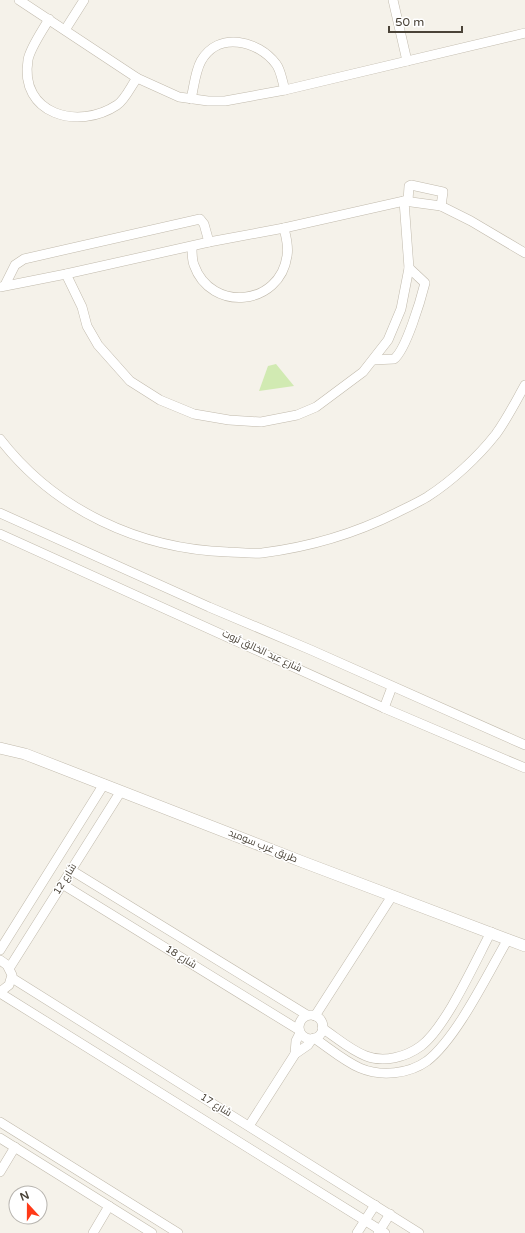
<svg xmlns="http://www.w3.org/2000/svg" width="525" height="1233" font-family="'Varela Round',Cairo,sans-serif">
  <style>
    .green { fill: #d1eab2 }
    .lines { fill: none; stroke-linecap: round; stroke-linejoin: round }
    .minor-casing { stroke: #c1baac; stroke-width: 10 }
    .tertiary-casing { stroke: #c1baac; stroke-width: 12 }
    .minor { stroke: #fff; stroke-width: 9 }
    .tertiary { stroke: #fff; stroke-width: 11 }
    .labels { text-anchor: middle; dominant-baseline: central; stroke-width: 3; stroke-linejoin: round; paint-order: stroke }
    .street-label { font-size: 10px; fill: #4a4338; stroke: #fff }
  </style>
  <rect width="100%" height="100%" fill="#f5f2ea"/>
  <path class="green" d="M276,364L294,386L259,391L268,366Z"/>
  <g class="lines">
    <g class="minor-casing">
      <g id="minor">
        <path d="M19,0L137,78L179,97L208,101H225L285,90L525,33"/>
        <path d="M393,0L407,61"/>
        <path d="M49,19C43,30 30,48 28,60C19,114 78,131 117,105C125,100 131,86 137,78"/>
        <path d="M65,30L84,0"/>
        <path d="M191,99C194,87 195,72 201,61C218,31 258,40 276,64C281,70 282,81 285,90"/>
        <path d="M408,201L409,186L411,185L443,192L441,206"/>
        <path d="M192,247C192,252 192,260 194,265C211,313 280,306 287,256C289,246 286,238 284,228"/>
        <path d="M66,274L82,307L87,326L98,345L130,381L160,400L194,414L229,420L261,422L297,415L316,407L363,372L388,340L401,309L409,268L404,201"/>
        <path d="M5,285L15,265L24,259L200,219L204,224L209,242"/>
        <path d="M0,287L66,274L209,242L284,228L404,201L441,206L471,221L525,253"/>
        <path d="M373,360L394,359C406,350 421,299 425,283L409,268"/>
        <path d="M0,439C55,510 139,549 228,552C239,552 251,554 262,553C309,547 354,534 396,513C406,508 417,503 427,497C452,481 478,457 496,434C507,419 516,401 525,385"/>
        <path d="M0,513L209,607L311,650L525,745"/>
        <path d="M0,534L384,708L525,768"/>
        <path d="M384,708L392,687"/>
        <path d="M71,870L307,1015"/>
        <path d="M62,884L299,1030"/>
        <path d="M0,950L104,784"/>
        <path d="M0,960L7,965L12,975L9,985L0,992"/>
        <path d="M10,967L121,791"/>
        <path d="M12,978L419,1233"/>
        <path d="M0,993L385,1233"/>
        <circle cx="311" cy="1027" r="12"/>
        <path d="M315,1016L392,896"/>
        <path d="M322,1028C337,1038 350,1050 366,1056C384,1063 406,1057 421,1046C446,1027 475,962 491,932"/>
        <path d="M314,1038C329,1048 344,1061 360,1068C381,1077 409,1074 427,1061C457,1038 488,973 508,939"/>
        <path d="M295,1054L296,1041L300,1033"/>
        <path d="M0,1122L178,1233"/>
        <path d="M249,1126L295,1054L308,1045L312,1039"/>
        <path d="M0,1138L152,1233"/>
        <path d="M0,1172L15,1147"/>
        <path d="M93,1233L109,1206"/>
        <path d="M357,1233L375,1205"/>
        <path d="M378,1233L390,1214"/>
      </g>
    </g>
    <g class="tertiary-casing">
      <path id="tertiary" d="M0,748L25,754L303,862L525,946"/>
    </g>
    <use href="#minor" class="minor"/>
    <use href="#tertiary" class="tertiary"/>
  </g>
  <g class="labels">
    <g class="street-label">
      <text transform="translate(262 651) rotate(25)">شارع عبد الخالق ثروت</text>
      <text transform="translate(263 846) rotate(22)">طريق غرب سوميد</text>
      <text transform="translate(65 879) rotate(-58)">شارع 12</text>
      <text transform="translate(181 957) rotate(32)">شارع 18</text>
      <text transform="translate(216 1105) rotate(32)">شارع 17</text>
    </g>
  </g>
  <g transform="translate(28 1205) rotate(339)"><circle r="19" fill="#ffffff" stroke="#b7b4af"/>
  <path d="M0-3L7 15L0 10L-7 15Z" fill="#ff3a18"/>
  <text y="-6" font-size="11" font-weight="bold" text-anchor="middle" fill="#4a4338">N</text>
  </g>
  <path d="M389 26v6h73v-6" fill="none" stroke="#4a4338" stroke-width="2"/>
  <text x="395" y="26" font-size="12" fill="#4a4338" stroke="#ffffff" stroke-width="3" paint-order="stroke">50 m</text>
</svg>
